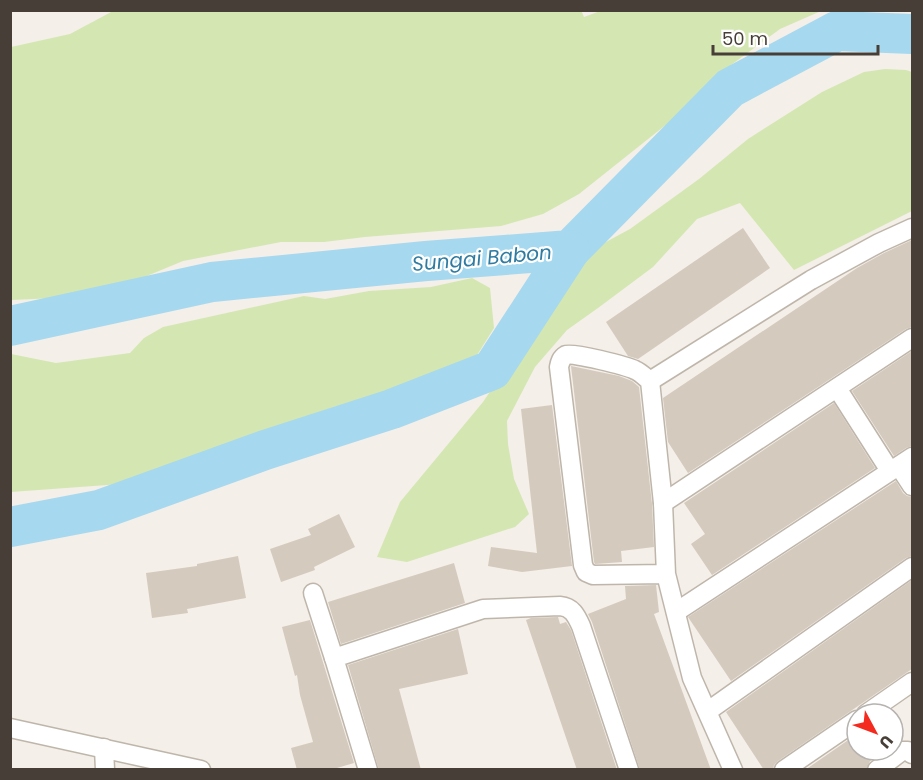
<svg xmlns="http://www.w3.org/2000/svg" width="923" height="780" font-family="Poppins,sans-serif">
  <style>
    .green { fill: #d4e7b2 }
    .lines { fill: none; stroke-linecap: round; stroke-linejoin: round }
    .river { stroke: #a6d8ef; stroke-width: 40 }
    .building { fill: #d5cabe }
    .minor-casing { stroke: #bfb6ab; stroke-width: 21 }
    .minor { stroke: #fff; stroke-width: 18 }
    .labels { text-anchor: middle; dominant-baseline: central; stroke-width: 4.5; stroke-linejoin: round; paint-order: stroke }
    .water-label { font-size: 20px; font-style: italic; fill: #2f7ba1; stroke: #fff }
  </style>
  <rect width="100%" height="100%" fill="#f4efe8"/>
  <g class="green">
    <path d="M113,11L581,10L584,17L603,10L821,11L780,29L727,68L693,98L677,116L579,194L543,214L501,226L365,237L324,242H281L183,261L142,278L104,296L11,300V47L70,34Z"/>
    <path d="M885,69L906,70L912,72V211L794,270L740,203L697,219L653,267L598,308L567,330L535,367L507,421L508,444L514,479L529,514L515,527L407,562L377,557L400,502L483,402L518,350L545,316L578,266L593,249L630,229L699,179L748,139L822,92L864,72Z"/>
    <path d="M472,278L490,288L494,328L474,360L428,384L392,391L334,407L121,484L11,492V354L56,363L130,353L144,338L163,327L304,296L325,299L369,291L431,287Z"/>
  </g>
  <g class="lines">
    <g class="river">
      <path d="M10,326L212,282L426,261L570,250L730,88L837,31L912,34"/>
      <path d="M10,527L99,510L265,450L392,409L492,370L570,250"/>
    </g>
  </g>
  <g class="building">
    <path d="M743,228L770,268L638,359L628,356L606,322Z"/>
    <path d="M912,240V327L906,329L688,473L668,442L663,398L857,268L884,253Z"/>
    <path d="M912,351V446L906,448L894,456L852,391Z"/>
    <path d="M571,366L619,376L632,381L639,387L652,504L654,547L621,551L622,562L595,564L594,562Z"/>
    <path d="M834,403L875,468L712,575L691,544L705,534L684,503Z"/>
    <path d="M552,405L572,566L522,572L488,566L491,547L537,553L521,409Z"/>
    <path d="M896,481L903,493L907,496L912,497V556L906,558L731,681L688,617Z"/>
    <path d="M339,514L355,547L314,567L315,570L281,582L270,549L311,535L308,529Z"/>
    <path d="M238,556L246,598L187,609L188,613L152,618L146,573L197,566V564Z"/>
    <path d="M454,563L465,603L341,644L328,602Z"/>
    <path d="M912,580V669L906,673L778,761L774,765L773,770H764L726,712Z"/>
    <path d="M656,585L659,612L654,614L711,770H640L592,622L588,614L626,599L625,586Z"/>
    <path d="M558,617L560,624L566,622L571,630L617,770H577L526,620L531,618Z"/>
    <path d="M310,620L354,763L330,770H297L291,748L313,742L300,695L297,675L295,676L282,627Z"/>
    <path d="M458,629L468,674L399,689L421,770H379L348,665Z"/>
    <path d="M857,734V750H875L878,755L870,761L866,770H805Z"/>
  </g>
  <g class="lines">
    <g class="minor-casing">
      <g id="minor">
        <path d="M650,381L811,280L879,243L912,228"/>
        <path d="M837,388L890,471"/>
        <path d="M899,466L912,486"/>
        <path d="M663,503L912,338"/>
        <path d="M666,574L663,503L650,381C645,377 640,372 635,370C627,366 572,352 566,355C561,358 560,362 559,367L583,565L586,572L593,575L666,574L692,678L733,770"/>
        <path d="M313,593L334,658"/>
        <path d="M676,612L912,457"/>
        <path d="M708,711L912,567"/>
        <path d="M866,714L912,682"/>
        <path d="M10,728L201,770"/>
        <path d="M104,748L105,770"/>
        <path d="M368,770L334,658L483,609L560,606C572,607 576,615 581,626L629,770"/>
        <path d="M784,770L857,720"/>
        <path d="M877,770L902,751H908L912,754"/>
      </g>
    </g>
    <use href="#minor" class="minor"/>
  </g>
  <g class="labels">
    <g class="water-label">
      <text transform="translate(482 258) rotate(-5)">Sungai Babon</text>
    </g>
  </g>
  <rect width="923" height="780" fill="none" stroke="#473f37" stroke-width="24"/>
  <g transform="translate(875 732) rotate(131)"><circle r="28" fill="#ffffff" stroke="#b5b2af" stroke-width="1.5"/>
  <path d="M0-4.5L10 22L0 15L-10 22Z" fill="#f52a1e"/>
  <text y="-9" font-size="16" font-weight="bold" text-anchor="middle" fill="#473f37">U</text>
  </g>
  <path d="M713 45v9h165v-9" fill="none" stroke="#473f37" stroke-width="3"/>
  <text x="722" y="45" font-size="18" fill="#473f37" stroke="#ffffff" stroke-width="4.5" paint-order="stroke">50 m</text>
</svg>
